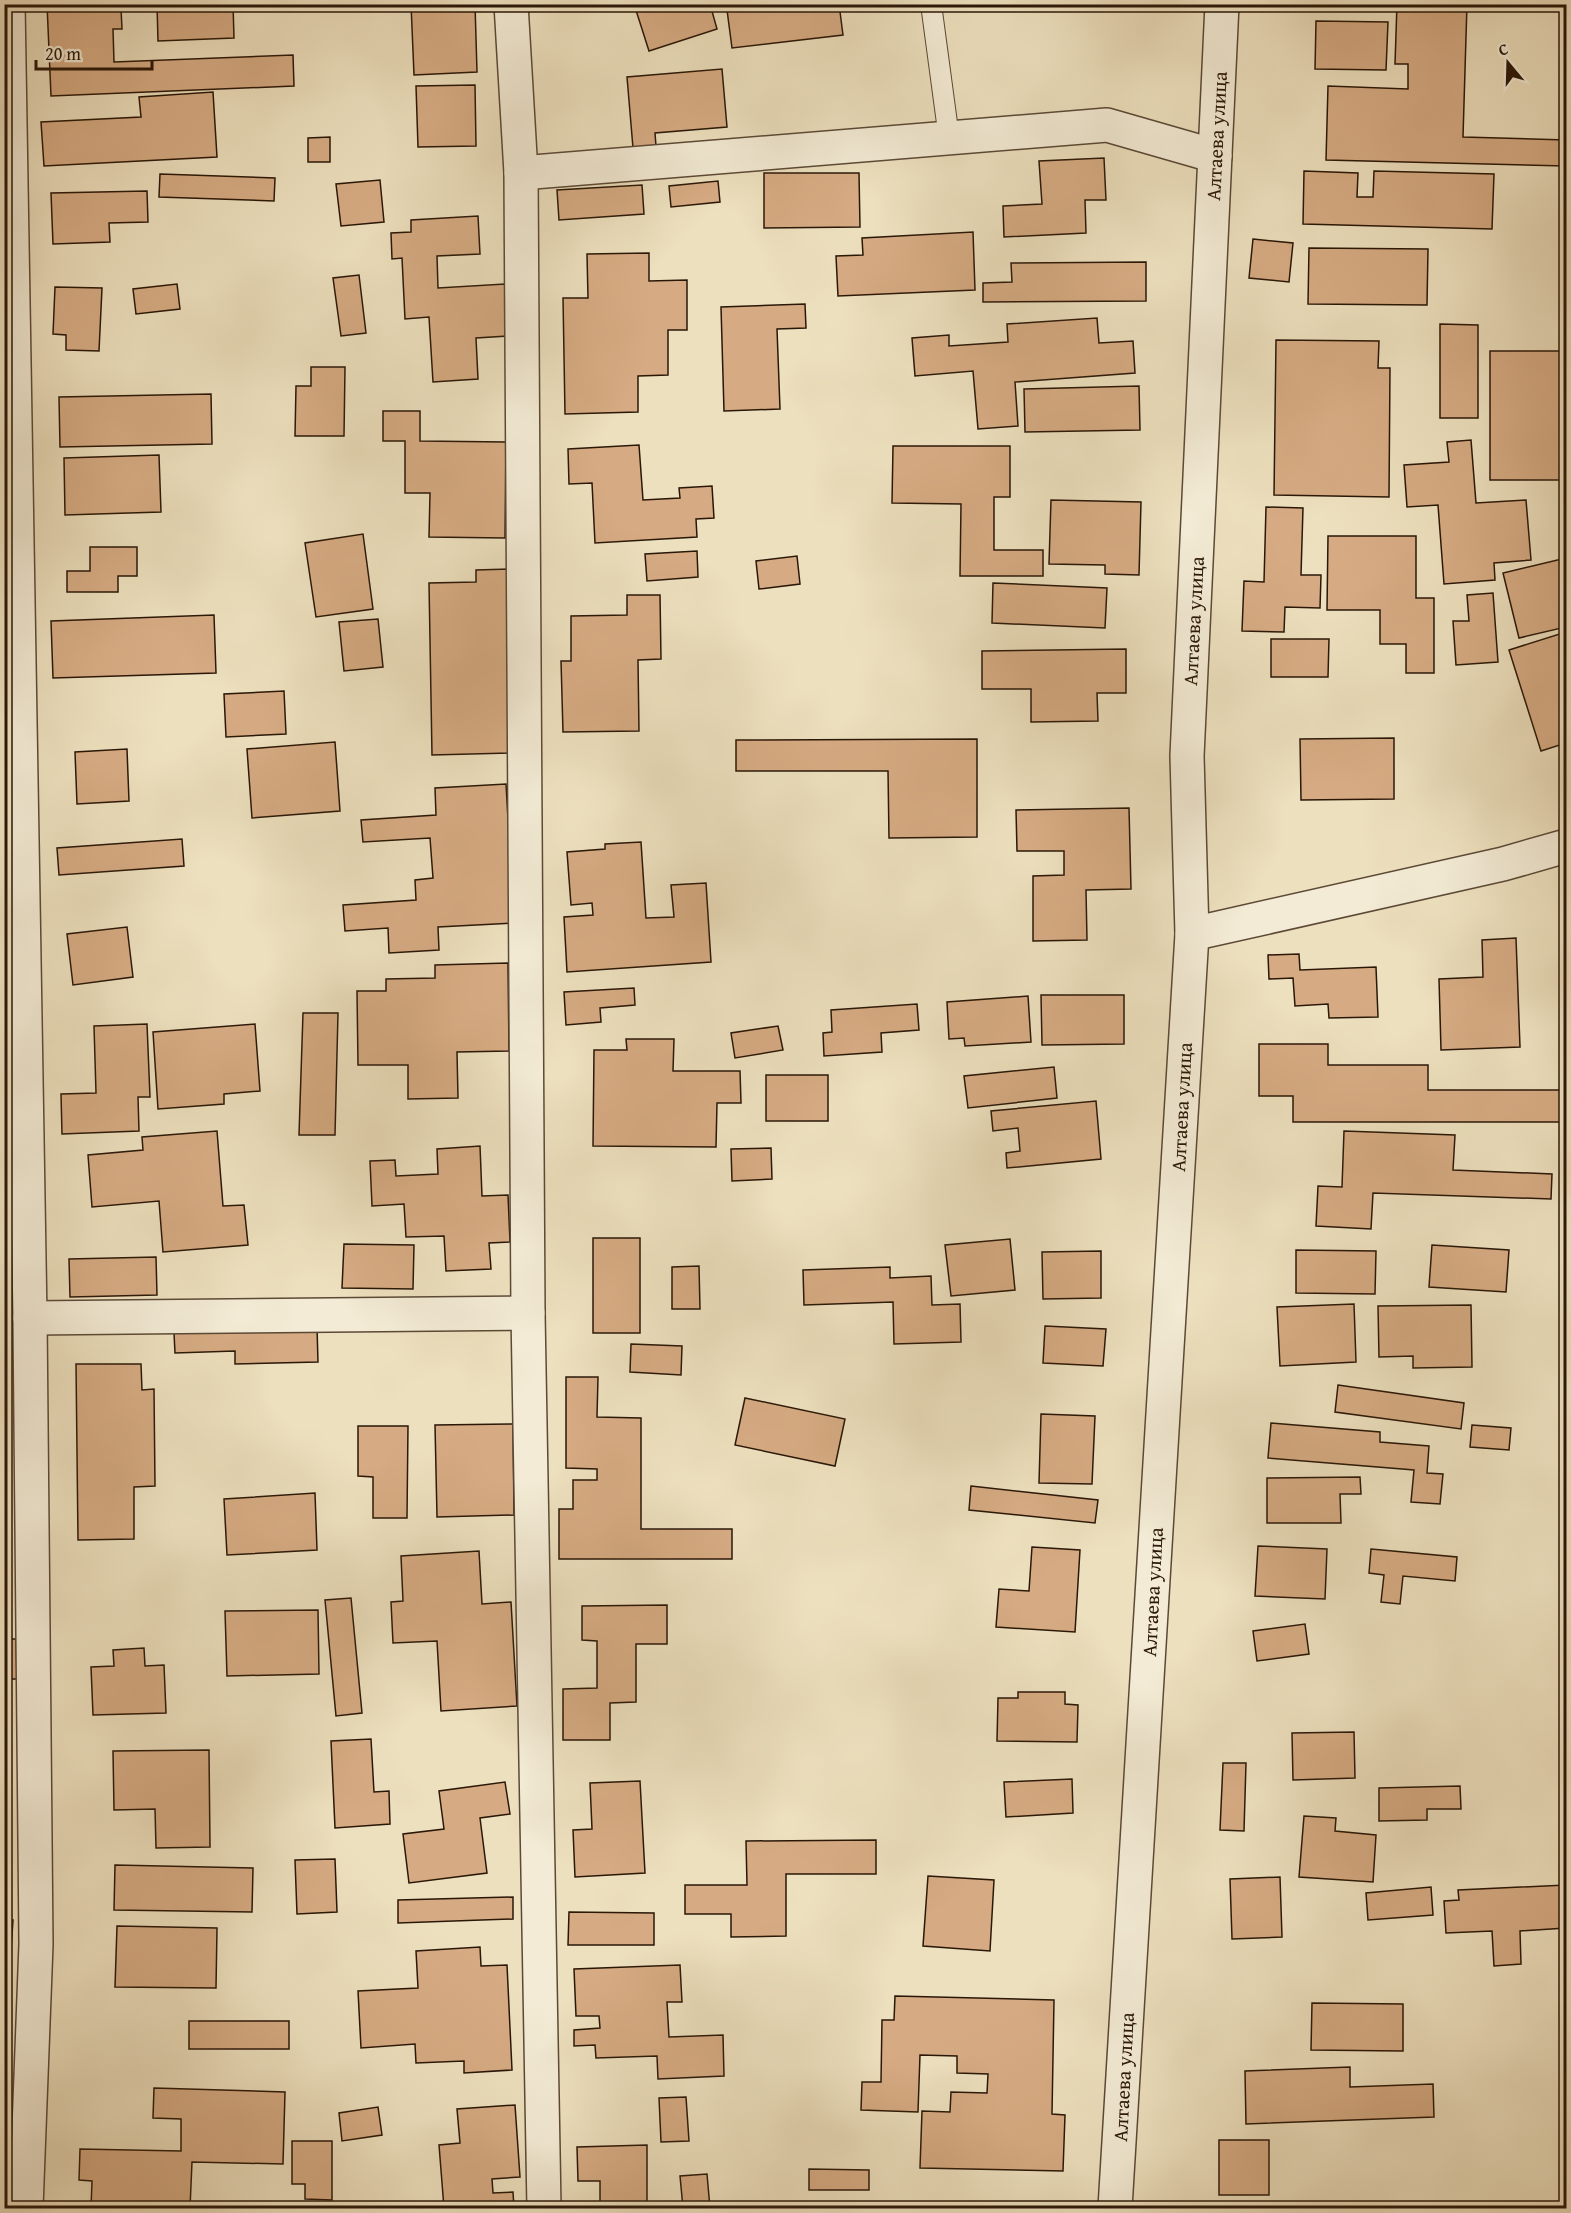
<svg xmlns="http://www.w3.org/2000/svg" width="1571" height="2213" font-family="'Gentium Book Plus',serif">
  <style>
    .building { fill: #d6ab83; stroke: #2a1708; stroke-width: 1.5 }
    .lines { fill: none; stroke-linecap: round; stroke-linejoin: round }
    .service-casing { stroke: #5b4936; stroke-width: 22 }
    .minor-casing { stroke: #5b4936; stroke-width: 36 }
    .tertiary-casing { stroke: #5b4936; stroke-width: 36 }
    .service { stroke: #f3ebd5; stroke-width: 20 }
    .minor { stroke: #f3ebd5; stroke-width: 33 }
    .tertiary { stroke: #f3ebd5; stroke-width: 33 }
    .labels { text-anchor: middle; dominant-baseline: central; stroke-width: 4.5; stroke-linejoin: round; paint-order: stroke }
    .street-label { font-size: 20px; fill: #2a1708; stroke: #f3ebd5 }
  </style>
  <rect width="100%" height="100%" fill="#ede0be"/>
  <filter id="stains"><feTurbulence type="fractalNoise" baseFrequency=".00333" numOctaves="4"/><feColorMatrix values="0 0 0 0 .2 0 0 0 0 .09 0 0 0 0 .02 0 0 0 .5 -.17"/></filter>
  <radialGradient id="worn" r=".72"><stop offset=".6" stop-color="#630" stop-opacity="0"/><stop offset="1" stop-color="#630" stop-opacity=".3"/></radialGradient>
  <g class="building">
    <path d="M47,4H70V10L121,8L122,29H113L114,62L293,55L294,86L51,96Z"/>
    <path d="M157,4H233L234,38L158,41Z"/>
    <path d="M411,4H475L477,72L414,75Z"/>
    <path d="M634,4H710L717,29L649,51Z"/>
    <path d="M748,4H839L843,35L732,48L727,10L748,7Z"/>
    <path d="M1397,4H1467L1463,137L1566,140L1565,166L1326,160L1328,86L1408,89V64H1395Z"/>
    <path d="M1316,21L1388,22L1386,70L1315,69Z"/>
    <path d="M722,69L727,127L655,133L656,146L633,148L627,77Z"/>
    <path d="M475,85L476,146L418,147L416,86Z"/>
    <path d="M213,92L217,157L44,166L41,122L141,117L139,97Z"/>
    <path d="M330,137V162H308V138Z"/>
    <path d="M1104,158L1106,200H1085L1086,233L1004,237L1003,206L1042,204L1039,161Z"/>
    <path d="M1304,171L1358,173L1357,197H1373L1374,171L1494,174L1492,229L1303,224Z"/>
    <path d="M764,173H859L860,227L764,228Z"/>
    <path d="M160,174L275,178L274,201L159,197Z"/>
    <path d="M380,180L384,222L341,226L336,184Z"/>
    <path d="M718,181L720,202L671,207L669,186Z"/>
    <path d="M642,185L644,214L559,220L557,190Z"/>
    <path d="M147,191L148,222L109,223L110,242L53,244L51,193Z"/>
    <path d="M478,216L480,254L437,256L438,288L505,284L508,336L476,338L478,379L433,382L429,317L405,319L402,258L392,259L391,233L411,232V220Z"/>
    <path d="M973,232L975,290L838,296L836,256L863,255L862,238Z"/>
    <path d="M1253,239L1293,243L1289,282L1249,278Z"/>
    <path d="M1309,248L1428,249L1427,305L1308,304Z"/>
    <path d="M649,253V281L687,280V330H668V375L638,376V412L565,414L563,298H588L587,254Z"/>
    <path d="M1146,262V301L983,302V283L1012,282L1011,263Z"/>
    <path d="M359,275L366,333L341,336L333,278Z"/>
    <path d="M177,284L180,309L136,314L133,289Z"/>
    <path d="M55,287L102,288L99,351L66,350V335L53,334Z"/>
    <path d="M805,304L806,328L777,329L780,409L724,411L721,307Z"/>
    <path d="M1097,318L1099,343L1133,341L1135,373L1015,382L1018,426L978,429L973,371L915,376L912,338L949,335V346L1008,342L1007,324Z"/>
    <path d="M1440,324L1478,325V418H1440Z"/>
    <path d="M1276,340L1379,341L1378,368H1390L1389,497L1274,495Z"/>
    <rect x="1490" y="351" width="76" height="129"/>
    <path d="M311,367H345L344,436H295L296,386H311Z"/>
    <path d="M1139,386L1140,430L1025,432L1024,389Z"/>
    <path d="M211,394L212,444L60,447L59,397Z"/>
    <path d="M383,411H420V441L506,442L505,538L429,537L430,493H405V441H383Z"/>
    <path d="M1471,440L1476,503L1526,500L1531,560L1494,563L1495,580L1444,584L1438,505L1407,507L1404,465L1449,462L1447,442Z"/>
    <path d="M639,445L643,500L680,498L679,488L712,486L714,518L696,519L697,537L595,543L592,483L569,484L568,449Z"/>
    <path d="M893,446H1010V497H994V550H1043V576H960L961,504L892,503Z"/>
    <path d="M159,455L161,512L65,515L64,458Z"/>
    <path d="M1051,500L1141,502L1139,575L1105,574V565L1049,564Z"/>
    <path d="M1266,507L1303,508L1301,575H1321L1320,608L1285,607L1284,632L1242,631L1244,581L1264,582Z"/>
    <path d="M363,534L373,609L316,617L305,543Z"/>
    <path d="M1328,536H1416V598H1434V673H1406V644H1380V610H1327Z"/>
    <path d="M90,547H137V576H118V592H67V571H90Z"/>
    <path d="M697,551L698,577L647,581L645,554Z"/>
    <path d="M797,556L800,584L759,589L756,561Z"/>
    <path d="M1566,558V627L1519,638L1503,573Z"/>
    <path d="M510,569L513,753L432,755L429,583L476,582V570Z"/>
    <path d="M993,583L1107,588L1105,628L992,623Z"/>
    <path d="M1493,593L1498,662L1456,665L1453,621H1469L1467,595Z"/>
    <path d="M627,595H660L661,659L638,660L639,731L563,732L561,661H571V616L627,615Z"/>
    <path d="M214,615L216,673L53,678L51,621Z"/>
    <path d="M378,619L383,667L344,671L339,622Z"/>
    <path d="M1566,632V743L1541,751L1509,650Z"/>
    <path d="M1271,639H1329L1328,677H1271Z"/>
    <path d="M1126,649V693H1097L1098,721L1031,722V689H982V651Z"/>
    <path d="M284,691L286,734L226,737L224,694Z"/>
    <path d="M1394,738V799L1301,800L1300,739Z"/>
    <path d="M977,739V837L889,838L888,771H736V740Z"/>
    <path d="M335,742L340,811L252,818L247,749Z"/>
    <path d="M127,749L129,801L77,804L75,752Z"/>
    <path d="M506,784L514,923L438,927L439,950L389,953L388,928L345,931L343,905L416,900L415,880L433,878L430,838L363,842L361,820L436,815L435,788Z"/>
    <path d="M1129,808L1131,889L1086,890L1087,940L1033,941V876L1064,875V851H1017L1016,810Z"/>
    <path d="M182,839L184,866L59,875L57,848Z"/>
    <path d="M641,842L646,918L674,917L671,885L706,883L711,962L567,972L564,917L593,915L592,903L571,905L567,852L605,849V844Z"/>
    <path d="M127,927L133,977L73,985L67,934Z"/>
    <path d="M1516,938L1520,1047L1441,1050L1439,979L1483,977L1482,940Z"/>
    <path d="M1299,954L1300,970L1376,967L1378,1017L1329,1018L1328,1004L1295,1006L1293,978L1269,979L1268,955Z"/>
    <path d="M508,963L509,1051L457,1052L458,1098L408,1099V1065H358L357,991H386V979L435,978V965Z"/>
    <path d="M634,988L635,1005L600,1008L601,1022L566,1025L564,992Z"/>
    <path d="M1041,995H1124V1044L1042,1045Z"/>
    <path d="M1028,996L1031,1042L965,1046L964,1038L949,1039L947,1002Z"/>
    <path d="M917,1004L919,1030L881,1033L882,1052L824,1056L823,1033L832,1032L831,1010Z"/>
    <path d="M303,1013H338L335,1135H299Z"/>
    <path d="M147,1024L150,1097H138L139,1131L62,1134L61,1094L96,1093L94,1026Z"/>
    <path d="M255,1024L260,1091L224,1094V1104L158,1109L153,1032Z"/>
    <path d="M778,1026L783,1050L735,1058L731,1033Z"/>
    <path d="M626,1039H674L673,1071H740L741,1103H717L716,1147L593,1146L594,1050H627Z"/>
    <path d="M1259,1044H1328V1065H1428V1090H1566V1122H1293V1096H1259Z"/>
    <path d="M1054,1067L1057,1098L968,1108L964,1076Z"/>
    <rect x="766" y="1075" width="62" height="46"/>
    <path d="M1096,1101L1101,1159L1007,1168L1006,1153L1020,1151L1018,1128L993,1131L991,1111Z"/>
    <path d="M217,1131L223,1206L244,1205L248,1245L163,1252L159,1201L92,1207L88,1155L143,1150L142,1137Z"/>
    <path d="M1344,1131L1455,1135L1453,1170L1552,1174L1551,1199L1373,1193L1371,1229L1316,1226L1318,1186L1342,1187Z"/>
    <path d="M480,1146L482,1196L508,1195L510,1242L489,1243L491,1269L446,1271L444,1236L406,1237L404,1204L372,1206L370,1161L395,1160L396,1176L438,1174L437,1149Z"/>
    <path d="M771,1148L772,1179L732,1181L731,1149Z"/>
    <rect x="593" y="1238" width="47" height="95"/>
    <path d="M1010,1239L1015,1290L951,1296L945,1245Z"/>
    <path d="M344,1244L414,1245L413,1289L342,1288Z"/>
    <path d="M1432,1245L1509,1250L1506,1292L1429,1287Z"/>
    <path d="M1296,1250L1376,1251L1375,1294L1296,1293Z"/>
    <path d="M1101,1251V1298L1043,1299L1042,1252Z"/>
    <path d="M156,1257L157,1295L70,1297L69,1259Z"/>
    <path d="M699,1266L700,1309H672V1267Z"/>
    <path d="M890,1267V1278L931,1276L932,1305L960,1304L961,1342L894,1344L893,1302L804,1305L803,1270Z"/>
    <path d="M1354,1304L1356,1362L1280,1366L1277,1307Z"/>
    <path d="M1471,1305L1472,1367L1413,1368V1356L1379,1357L1378,1306Z"/>
    <path d="M1045,1326L1106,1329L1103,1366L1043,1363Z"/>
    <path d="M317,1327L318,1362L235,1364V1351L175,1353L174,1333Z"/>
    <path d="M631,1344L682,1346L681,1375L630,1372Z"/>
    <path d="M76,1364H141L142,1390L154,1389L155,1486L134,1487V1539L78,1540Z"/>
    <path d="M566,1377H598L597,1417L641,1418V1529H732V1559H559V1509H573V1480H597V1469L566,1468Z"/>
    <path d="M1338,1385L1464,1403L1461,1429L1335,1412Z"/>
    <path d="M745,1398L845,1419L835,1466L735,1445Z"/>
    <path d="M1041,1414L1095,1416L1092,1484L1039,1483Z"/>
    <path d="M1271,1423L1380,1432V1442L1429,1446L1427,1473L1443,1474L1440,1504L1411,1502L1414,1470L1268,1458Z"/>
    <path d="M513,1424L514,1515L437,1517L435,1425Z"/>
    <path d="M1472,1425L1511,1428L1509,1450L1470,1447Z"/>
    <path d="M358,1426H408L407,1518H373V1477L358,1476Z"/>
    <path d="M1360,1477L1361,1494H1340L1341,1523H1267V1478Z"/>
    <path d="M971,1486L1098,1500L1095,1523L969,1510Z"/>
    <path d="M315,1493L317,1550L227,1555L224,1499Z"/>
    <path d="M1258,1546L1327,1549L1325,1599L1255,1596Z"/>
    <path d="M1032,1547L1080,1550L1075,1632L996,1627L999,1589L1029,1591Z"/>
    <path d="M1371,1549L1457,1557L1455,1581L1403,1576L1400,1604L1381,1602L1384,1575L1369,1573Z"/>
    <path d="M479,1551L482,1604L511,1602L517,1706L441,1711L437,1641L393,1643L391,1602L403,1601L401,1556Z"/>
    <path d="M351,1598L362,1713L336,1716L325,1600Z"/>
    <path d="M667,1605V1644H636V1702L610,1703V1740H563V1689L597,1688V1641L582,1640V1606Z"/>
    <path d="M318,1610L319,1674L227,1676L225,1611Z"/>
    <path d="M1305,1624L1309,1654L1257,1661L1253,1631Z"/>
    <path d="M4,1639H16L17,1679H4Z"/>
    <path d="M144,1648L145,1666L164,1665L166,1713L93,1715L91,1667L114,1666L113,1650Z"/>
    <path d="M1018,1692H1065V1704L1078,1705L1077,1742L997,1741L998,1698H1018Z"/>
    <path d="M1354,1732L1355,1778L1293,1780L1292,1733Z"/>
    <path d="M371,1739L374,1792L389,1791L390,1824L335,1828L331,1741Z"/>
    <path d="M209,1750L210,1847L156,1848L155,1809L114,1810L113,1751Z"/>
    <path d="M1223,1763H1246L1244,1831L1220,1830Z"/>
    <path d="M1072,1779L1073,1813L1006,1817L1004,1782Z"/>
    <path d="M640,1781L645,1873L575,1877L573,1830L592,1829L590,1783Z"/>
    <path d="M505,1782L510,1814L480,1818L487,1873L409,1883L403,1834L444,1829L439,1791Z"/>
    <path d="M1460,1786L1461,1809H1427V1820L1379,1821V1788Z"/>
    <path d="M1304,1816L1336,1818L1335,1831L1376,1835L1373,1882L1299,1877Z"/>
    <path d="M876,1840V1874H786V1936L731,1937V1914H685V1885H747L746,1841Z"/>
    <path d="M335,1859L337,1912L297,1914L295,1860Z"/>
    <path d="M115,1865L253,1868L252,1912L114,1910Z"/>
    <path d="M928,1876L994,1880L990,1951L923,1946Z"/>
    <path d="M1280,1877L1282,1937L1232,1939L1230,1879Z"/>
    <path d="M1566,1885V1928L1520,1931L1521,1964L1494,1966L1492,1931L1446,1933L1444,1901L1459,1900L1458,1890Z"/>
    <path d="M1431,1887L1433,1915L1368,1920L1366,1893Z"/>
    <path d="M513,1897V1919L398,1923V1900Z"/>
    <path d="M569,1912L654,1913V1945H568Z"/>
    <path d="M4,1920H13L11,1950H4Z"/>
    <path d="M117,1926L217,1928L216,1988L115,1987Z"/>
    <path d="M480,1947L481,1966L507,1965L512,2070L464,2073V2061L416,2063L415,2044L361,2048L358,1991L418,1988L416,1951Z"/>
    <path d="M680,1965L682,2002H667L669,2037L723,2035L724,2076L658,2079L657,2056L596,2058L595,2045L574,2046V2030L600,2028L599,2016H576L574,1969Z"/>
    <path d="M895,1996L1054,2000L1052,2114L1065,2115L1063,2171L920,2168L922,2111L950,2112L951,2092L987,2093L988,2074L957,2073V2056L920,2055L918,2112L861,2110L862,2082H881L882,2020H894Z"/>
    <path d="M1312,2003L1403,2004V2051L1311,2050Z"/>
    <rect x="189" y="2021" width="100" height="28"/>
    <path d="M1350,2067V2087L1433,2084L1434,2117L1246,2124L1245,2071Z"/>
    <path d="M154,2088L285,2092L283,2164L192,2162L190,2208H91L92,2181L79,2180L80,2149L181,2151V2119L153,2118Z"/>
    <path d="M686,2097L689,2141L661,2142L659,2098Z"/>
    <path d="M515,2105L520,2177L492,2179L493,2193L513,2192L514,2208H444L439,2145L460,2143L457,2109Z"/>
    <path d="M378,2107L382,2135L342,2141L339,2113Z"/>
    <rect x="1219" y="2140" width="50" height="55"/>
    <path d="M292,2141H332V2200L305,2199V2184H292Z"/>
    <path d="M647,2145V2207L600,2208V2181H578L577,2147Z"/>
    <path d="M809,2169L869,2170V2190H809Z"/>
    <path d="M707,2174L710,2208H683L680,2176Z"/>
  </g>
  <g class="lines">
    <g class="service-casing">
      <path id="service" d="M931,4L949,138"/>
    </g>
    <g class="minor-casing">
      <g id="minor">
        <path d="M8,4L30,1318L36,1944L26,2208"/>
        <path d="M511,4L521,173L528,1313L544,2208"/>
        <path d="M521,173L1107,125L1215,156"/>
        <path d="M30,1318L528,1313"/>
      </g>
    </g>
    <g class="tertiary-casing">
      <g id="tertiary">
        <path d="M1192,934L1503,864L1566,846"/>
        <path d="M1115,2208L1192,934L1187,756L1222,4"/>
      </g>
    </g>
    <use href="#service" class="service"/>
    <use href="#minor" class="minor"/>
    <use href="#tertiary" class="tertiary"/>
  </g>
  <g class="labels">
    <g class="street-label">
      <text transform="translate(1216 136) rotate(-87)">Алтаева улица</text>
      <text transform="translate(1193 621) rotate(-87)">Алтаева улица</text>
      <text transform="translate(1181 1107) rotate(-87)">Алтаева улица</text>
      <text transform="translate(1152 1592) rotate(-87)">Алтаева улица</text>
      <text transform="translate(1123 2077) rotate(-87)">Алтаева улица</text>
    </g>
  </g>
  <rect width="1571" height="2213" fill="none" stroke="#ede0be" stroke-width="24"/>
  <rect x="6" y="6" width="1559" height="2201" fill="none" stroke="#2a1708" stroke-width="3"/>
  <rect x="12" y="12" width="1547" height="2189" fill="none" stroke="#2a1708" stroke-width="1.5"/>
  <g transform="translate(1508 63) rotate(341)" stroke="#f3ebd5" stroke-width="4.5" paint-order="stroke">
  <path d="M0-4.5L10 22L0 15L-10 22Z" fill="#2a1708"/>
  <text y="-9" font-size="16" font-weight="bold" text-anchor="middle" fill="#2a1708">С</text>
  </g>
  <path d="M36 60v9h116v-9" fill="none" stroke="#2a1708" stroke-width="3"/>
  <text x="45" y="60" font-size="18" fill="#2a1708" stroke="#f3ebd5" stroke-width="4.5" paint-order="stroke">20 m</text>
  <rect width="100%" height="100%" filter="url(#stains)"/>
  <rect width="100%" height="100%" fill="url(#worn)"/>
</svg>
